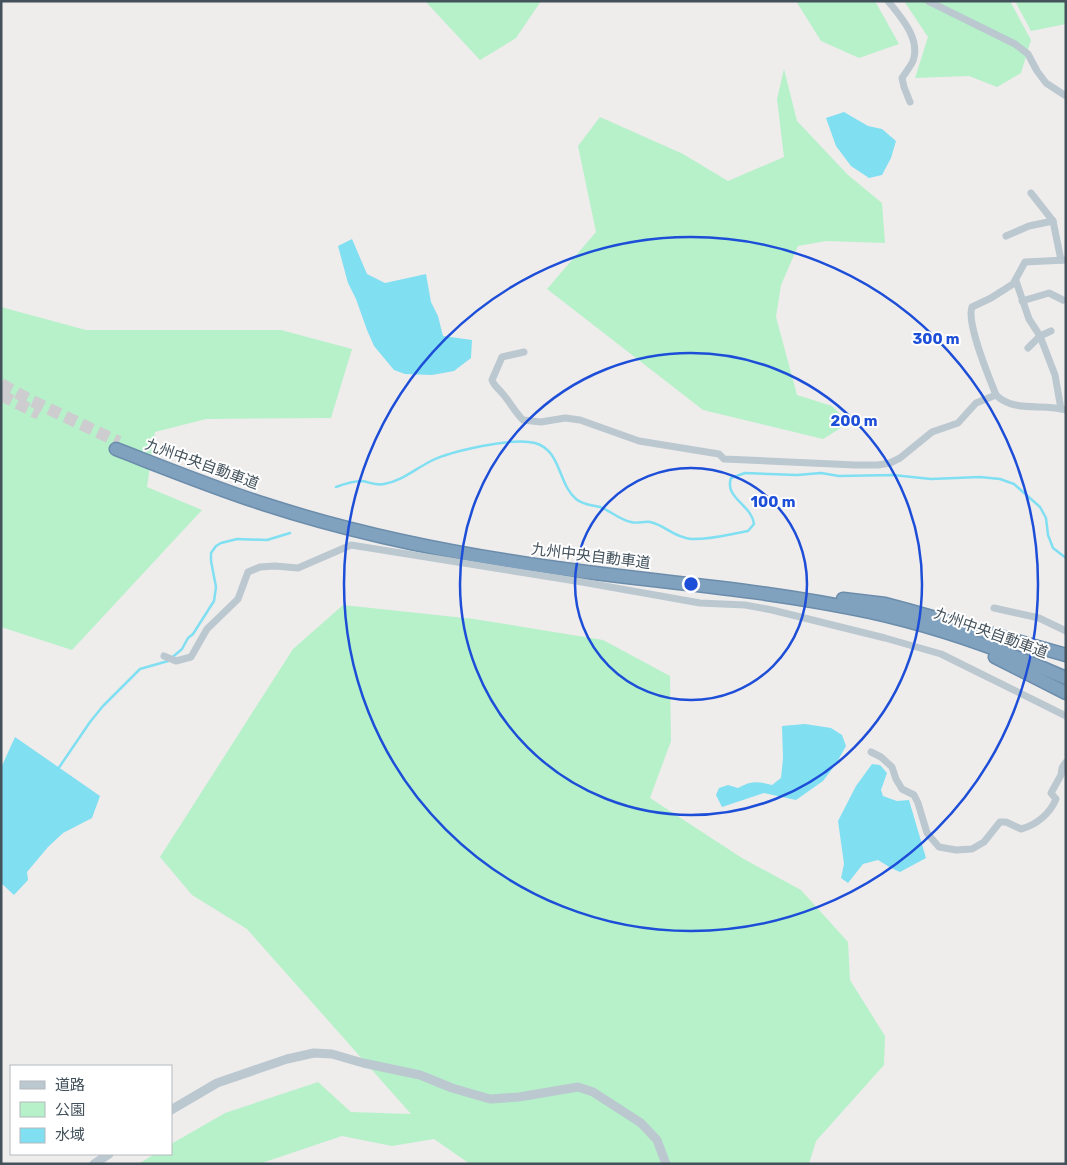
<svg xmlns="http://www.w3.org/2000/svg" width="1067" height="1165" font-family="Rubik,'Noto Sans JP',sans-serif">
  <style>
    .green { fill: #b6f1ca }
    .water { fill: #80dff1 }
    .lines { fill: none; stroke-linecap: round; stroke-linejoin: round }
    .stream { stroke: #80dff1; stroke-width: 2.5 }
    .motorway-tunnel { stroke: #cdcdcf; stroke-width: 12; stroke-dasharray: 12 6; stroke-linecap: butt }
    .motorway-casing { stroke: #6b8dab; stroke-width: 15 }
    .minor { stroke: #bbc8d0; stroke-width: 7 }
    .tertiary { stroke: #bbc8d0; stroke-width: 9 }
    .motorway { stroke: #80a2bf; stroke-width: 12 }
    .ring { fill: none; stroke: #1d4ed8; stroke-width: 2.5 }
    .labels { text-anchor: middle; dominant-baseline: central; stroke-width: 4; stroke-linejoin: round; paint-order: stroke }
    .street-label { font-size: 15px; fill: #43515b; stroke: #fff }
    .centre { fill: #1d4ed8; stroke: #fff; stroke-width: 2.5 }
    .ring-label { font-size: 15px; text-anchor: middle; font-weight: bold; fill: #1d4ed8; stroke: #fff; stroke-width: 4; stroke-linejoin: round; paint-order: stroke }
  </style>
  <rect width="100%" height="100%" fill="#efecec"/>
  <g class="green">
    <path d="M425,1H541L516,38L480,60Z"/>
    <path d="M796,1H875L899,44L859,58L821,41Z"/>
    <path d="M904,1H1010L1031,40L1021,73L997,87L969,76L915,78L928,37Z"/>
    <path d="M1015,1H1066V24L1031,31Z"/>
    <path d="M784,69L797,121L848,175L882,203L885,243L826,241L798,246L781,285L776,317L797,395L832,406L849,423L823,439L703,410L547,289L596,232L578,146L600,117L683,154L728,181L784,157L777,99Z"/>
    <path d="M1,307L86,330H281L352,349L331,418L206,419L155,432L147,487L202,510L72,650L1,627Z"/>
    <path d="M343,605L474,619L603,640L670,676L671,741L650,798L742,858L801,890L848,942L850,980L885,1036L884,1065L816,1141L809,1164H470L434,1139L392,1146L342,1136L259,1164H138L155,1154H171V1144L225,1113L318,1082L351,1112L411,1114L247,929L192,895L160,857L293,649Z"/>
  </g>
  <g class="water">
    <path d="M844,112L868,126L882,129L896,141L891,158L882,175L869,178L851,166L836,146L826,118Z"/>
    <path d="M352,239L367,274L385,283L426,274L431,302L438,316L443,336L472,340L471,358L454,371L432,375L405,374L394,370L374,346L367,330L356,299L348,283L338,246Z"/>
    <path d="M805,724L831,728L842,735L846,746L836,764L823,781L796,800L764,793L722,807L716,795L719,788L728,785L738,788C750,781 759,781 772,785L781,778L783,758L782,726Z"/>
    <path d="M15,737L100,796L92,818L63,833L48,847L27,872L28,880L14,895L1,883V768Z"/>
    <path d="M872,764L880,765L887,773L881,790L883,796L897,801L909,800L926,858L900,872L891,868L878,860L863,864L848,883L841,878L844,864L838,821L856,786Z"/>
  </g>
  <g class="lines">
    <g class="stream">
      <path d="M336,487C344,484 353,481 362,481C369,482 377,486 384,484C402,481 415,469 431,461C451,451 513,437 535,443C561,450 558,484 576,499C583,505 592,505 600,507C611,511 620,520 631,522C637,524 644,521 650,522C665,525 673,537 691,539C709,540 730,534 748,531L754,524C752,505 724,498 731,478L745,473L797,475L821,473L839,476L893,475L931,479L980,477L1000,479L1014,484L1040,507L1046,518L1048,535L1053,548L1066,558"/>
      <path d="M58,769L90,722L103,706L140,669L168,661L182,649L188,638L193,634L214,601L216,587L211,561V553L216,546L221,543L237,539L267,540L290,533"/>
    </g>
    <g class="motorway-tunnel">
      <path d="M1,384L30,400L119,442"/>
      <path d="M1,395L39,414"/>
    </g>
    <g class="motorway-casing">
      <g id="motorway">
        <path d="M116,449C165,468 214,488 264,504C344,530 426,548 509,561C629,581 751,586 870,612C938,627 1003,650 1066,678"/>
        <path d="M843,599L885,604L911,611L1066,655"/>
        <path d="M995,657L1066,693"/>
      </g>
    </g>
    <g class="minor">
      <path d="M888,1C901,17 921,39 913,61C910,67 906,72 902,78L904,87L910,102"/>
      <path d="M928,1L1015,44L1028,54L1037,71L1046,83L1066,96"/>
      <path d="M1031,193L1053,221L1061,260"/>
      <path d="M1006,236L1029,226L1053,221"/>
      <path d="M1066,260L1025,262L1013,284L991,298L972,307C966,323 989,377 996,395C1014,413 1043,403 1066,410"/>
      <path d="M1016,281L1029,319L1040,336L1055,375L1061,409"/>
      <path d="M1022,301L1049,293L1063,300"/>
      <path d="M1028,348L1040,336L1051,331"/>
      <path d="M524,352L502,357L492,380C494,386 498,388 502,393C510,402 515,412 523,420L541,422L565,418L580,420L639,441L719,454L724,459L855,465H878L890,463L900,458L932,432L958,423L976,403L996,395"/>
      <path d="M994,608L1039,618L1066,631"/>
      <path d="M164,656L176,661L191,657L207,629L238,599L248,572L260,567L275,566L298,568L351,545L582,582L700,603L745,605L772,610L885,638L941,654L1066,716"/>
      <path d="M871,752L881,757L892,767L896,779L902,789L914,795L918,803L927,833L939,847L956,850L972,849L984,842L1000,822H1006L1021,829C1036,825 1050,814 1056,799L1051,793L1061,775L1062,768L1066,762"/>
    </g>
    <g class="tertiary">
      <path d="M171,1110L217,1083L287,1059L314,1053L332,1054L363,1063L420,1075L452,1088L490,1099L519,1097L578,1087L593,1092L641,1123L657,1140L666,1164"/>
      <path d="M94,1164L109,1154"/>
    </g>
    <use href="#motorway" class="motorway"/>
  </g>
  <g class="ring">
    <circle cx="691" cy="584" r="116"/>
    <circle cx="691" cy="584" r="231"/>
    <circle cx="691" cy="584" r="347"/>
  </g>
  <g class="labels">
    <g class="street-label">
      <text transform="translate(202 464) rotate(20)">九州中央自動車道</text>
      <text transform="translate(591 556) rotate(7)">九州中央自動車道</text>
      <text transform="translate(991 633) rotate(20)">九州中央自動車道</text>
    </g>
  </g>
  <circle cx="691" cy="584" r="8" class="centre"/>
  <g class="ring-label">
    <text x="936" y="344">300 m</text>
    <text x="854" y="426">200 m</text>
    <text x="773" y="507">100 m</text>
  </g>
  <rect width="1067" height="1165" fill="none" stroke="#43515b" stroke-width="5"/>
  <rect x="10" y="1065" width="162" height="90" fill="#ffffff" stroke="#b4b9bd"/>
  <rect x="20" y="1081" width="25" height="8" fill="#bbc8d0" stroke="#b4b9bd"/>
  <text x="55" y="1090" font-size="15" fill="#43515b">道路</text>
  <rect x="20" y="1102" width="25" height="15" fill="#b6f1ca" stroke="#b4b9bd"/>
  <text x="55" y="1115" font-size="15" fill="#43515b">公園</text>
  <rect x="20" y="1128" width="25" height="15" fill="#80dff1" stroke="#b4b9bd"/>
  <text x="55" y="1140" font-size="15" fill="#43515b">水域</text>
</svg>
